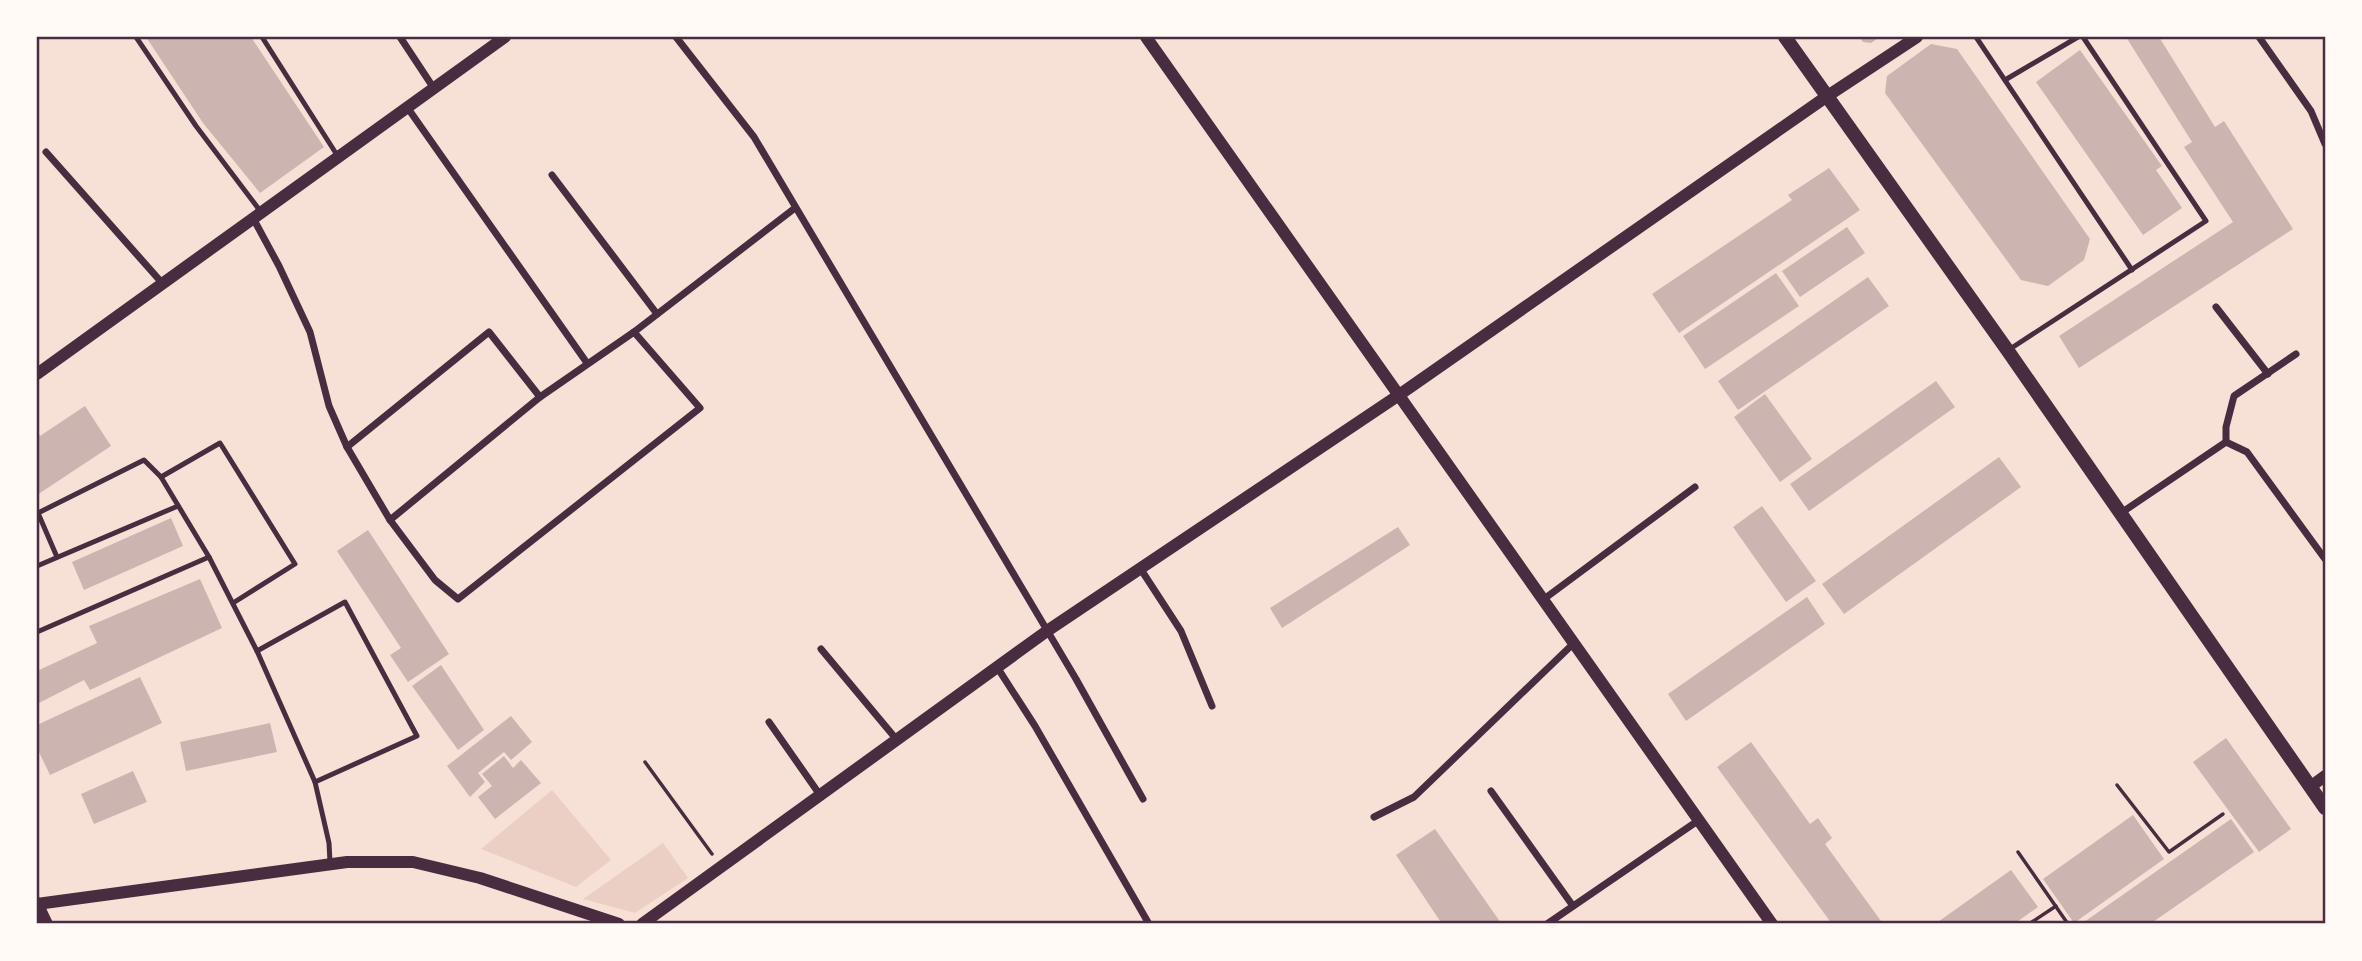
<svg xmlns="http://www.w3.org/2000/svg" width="2362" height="961" font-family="'Zilla Slab',serif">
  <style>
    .green { fill: #ebcfc5 }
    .building { fill: #ccb4b1 }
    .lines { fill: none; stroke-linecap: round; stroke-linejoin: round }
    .path { stroke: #4a2c40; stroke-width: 3.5 }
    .service { stroke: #4a2c40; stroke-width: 5 }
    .minor { stroke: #4a2c40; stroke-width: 7 }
    .tertiary { stroke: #4a2c40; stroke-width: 12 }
    .secondary { stroke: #4a2c40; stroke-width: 14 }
    .neatline { fill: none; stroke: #4a2c40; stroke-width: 2.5 }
  </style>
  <rect width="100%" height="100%" fill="#f7e1d7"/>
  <g class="green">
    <path d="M552,790L611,860L576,887L481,849Z"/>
    <path d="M663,843L688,878L635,913L583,899Z"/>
  </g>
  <g class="building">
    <path d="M146,37H251L324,147L260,193L203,123Z"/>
    <path d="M1859,37H1880L1871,43L1863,42Z"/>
    <path d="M2126,37H2159L2215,127L2224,121L2293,229L2079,368L2059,336L2233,222L2184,147L2192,142Z"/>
    <path d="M1931,44L1957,49L2090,239L2084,260L2048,286L2021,280L1885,93L1887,76Z"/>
    <path d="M2080,50L2162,166L2156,170L2182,208L2143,235L2036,82Z"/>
    <path d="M1829,168L1860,210L1679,333L1652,294L1792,200L1788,195Z"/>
    <path d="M1847,227L1865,253L1800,297L1782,271Z"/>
    <path d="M1776,273L1799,306L1705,369L1683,336Z"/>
    <path d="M1868,277L1889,306L1738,410L1718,381Z"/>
    <path d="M1936,381L1955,407L1809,511L1790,484Z"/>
    <path d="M1765,394L1812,459L1780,482L1734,417Z"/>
    <path d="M85,406L111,446L37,495V431L40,436Z"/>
    <path d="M1999,457L2021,487L1844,614L1822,584Z"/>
    <path d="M1762,506L1816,581L1786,602L1733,527Z"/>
    <path d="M171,518L183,546L84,590L72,562Z"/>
    <path d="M1398,527L1410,545L1282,628L1270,608Z"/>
    <path d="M368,530L449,654L408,682L390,655L401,648L337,551Z"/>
    <path d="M200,579L222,628L90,690L84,680L37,704V671L97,643L89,626Z"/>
    <path d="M1807,597L1825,624L1686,721L1668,694Z"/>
    <path d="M441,665L484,730L458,750L412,686Z"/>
    <path d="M140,677L162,723L50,775L37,748V725Z"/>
    <path d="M511,716L532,742L511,760L504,752L478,773L485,782L470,797L447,766Z"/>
    <path d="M270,723L277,752L186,771L180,742Z"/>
    <path d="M2226,738L2291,829L2259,852L2193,762Z"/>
    <path d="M1751,742L1810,824L1818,818L1832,838L1825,844L1881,921L1877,924H1832L1717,767Z"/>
    <path d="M504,756L513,768L521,760L541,783L495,819L478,797L492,786L482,774Z"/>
    <path d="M133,771L147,802L94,824L81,794Z"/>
    <path d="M2133,815L2164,859L2074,923L2043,879Z"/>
    <path d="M2231,819L2254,852L2150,924H2085L2084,922Z"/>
    <path d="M1435,829L1501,923L1499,924H1442L1396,855Z"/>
    <path d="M2011,870L2038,907L2014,924H1935Z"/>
  </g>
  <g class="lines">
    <g class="path">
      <path d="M645,762L712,854"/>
      <path d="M2117,785L2169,852L2223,814"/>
      <path d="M2018,852L2068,924"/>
      <path d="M2029,924L2056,906"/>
    </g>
    <g class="service">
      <path d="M136,37L196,126L261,212"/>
      <path d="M262,37L337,155"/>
      <path d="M1976,37L2132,270"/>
      <path d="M2005,80L2078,37"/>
      <path d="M2010,349L2206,221L2083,37"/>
      <path d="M161,477L220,443L295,564L233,603"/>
      <path d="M57,557L38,513L144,460L161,477L209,557L257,651L345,602L417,736L315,782L329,843L330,862"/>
      <path d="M37,566L178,506"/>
      <path d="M37,632L209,557"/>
      <path d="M257,651L315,782"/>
    </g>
    <g class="minor">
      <path d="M400,37L433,87"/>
      <path d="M676,37L754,137L1076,679L1143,799"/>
      <path d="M2259,37L2311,111L2325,144"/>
      <path d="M407,107L587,363"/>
      <path d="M46,152L163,284"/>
      <path d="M552,175L657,314"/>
      <path d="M253,218L279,266L310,332L329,406L347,447L390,520L435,580L458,599L700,408L634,332"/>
      <path d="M2216,307L2268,374"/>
      <path d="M2226,442V427L2234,396L2296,354"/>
      <path d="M347,447L489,332L540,397"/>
      <path d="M2121,513L2226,442L2247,452L2325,559"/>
      <path d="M390,520L540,397L634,332L795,208"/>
      <path d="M1140,568L1181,631L1212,706"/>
      <path d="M1544,599L1695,487"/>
      <path d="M821,649L897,740"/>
      <path d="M997,667L1035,726L1149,924"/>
      <path d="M769,722L820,795"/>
      <path d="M1491,791L1573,906"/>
      <path d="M1374,817L1414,797L1574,643"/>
      <path d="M1547,924L1699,820"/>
    </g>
    <g class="tertiary">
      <path d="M1146,37L1772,924"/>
      <path d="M37,374L505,37"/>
      <path d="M2310,787L2325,776"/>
      <path d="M37,903L47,924"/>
      <path d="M37,904L347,862H413L480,878L619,924"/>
      <path d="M642,924L1047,631L1399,395L1826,97L1917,37"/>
    </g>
    <path class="secondary" d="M1785,37L2008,351L2325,808"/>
  </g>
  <rect width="2362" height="961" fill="none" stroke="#fffaf5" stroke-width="77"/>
  <rect x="38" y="38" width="2286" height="884" class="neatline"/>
</svg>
